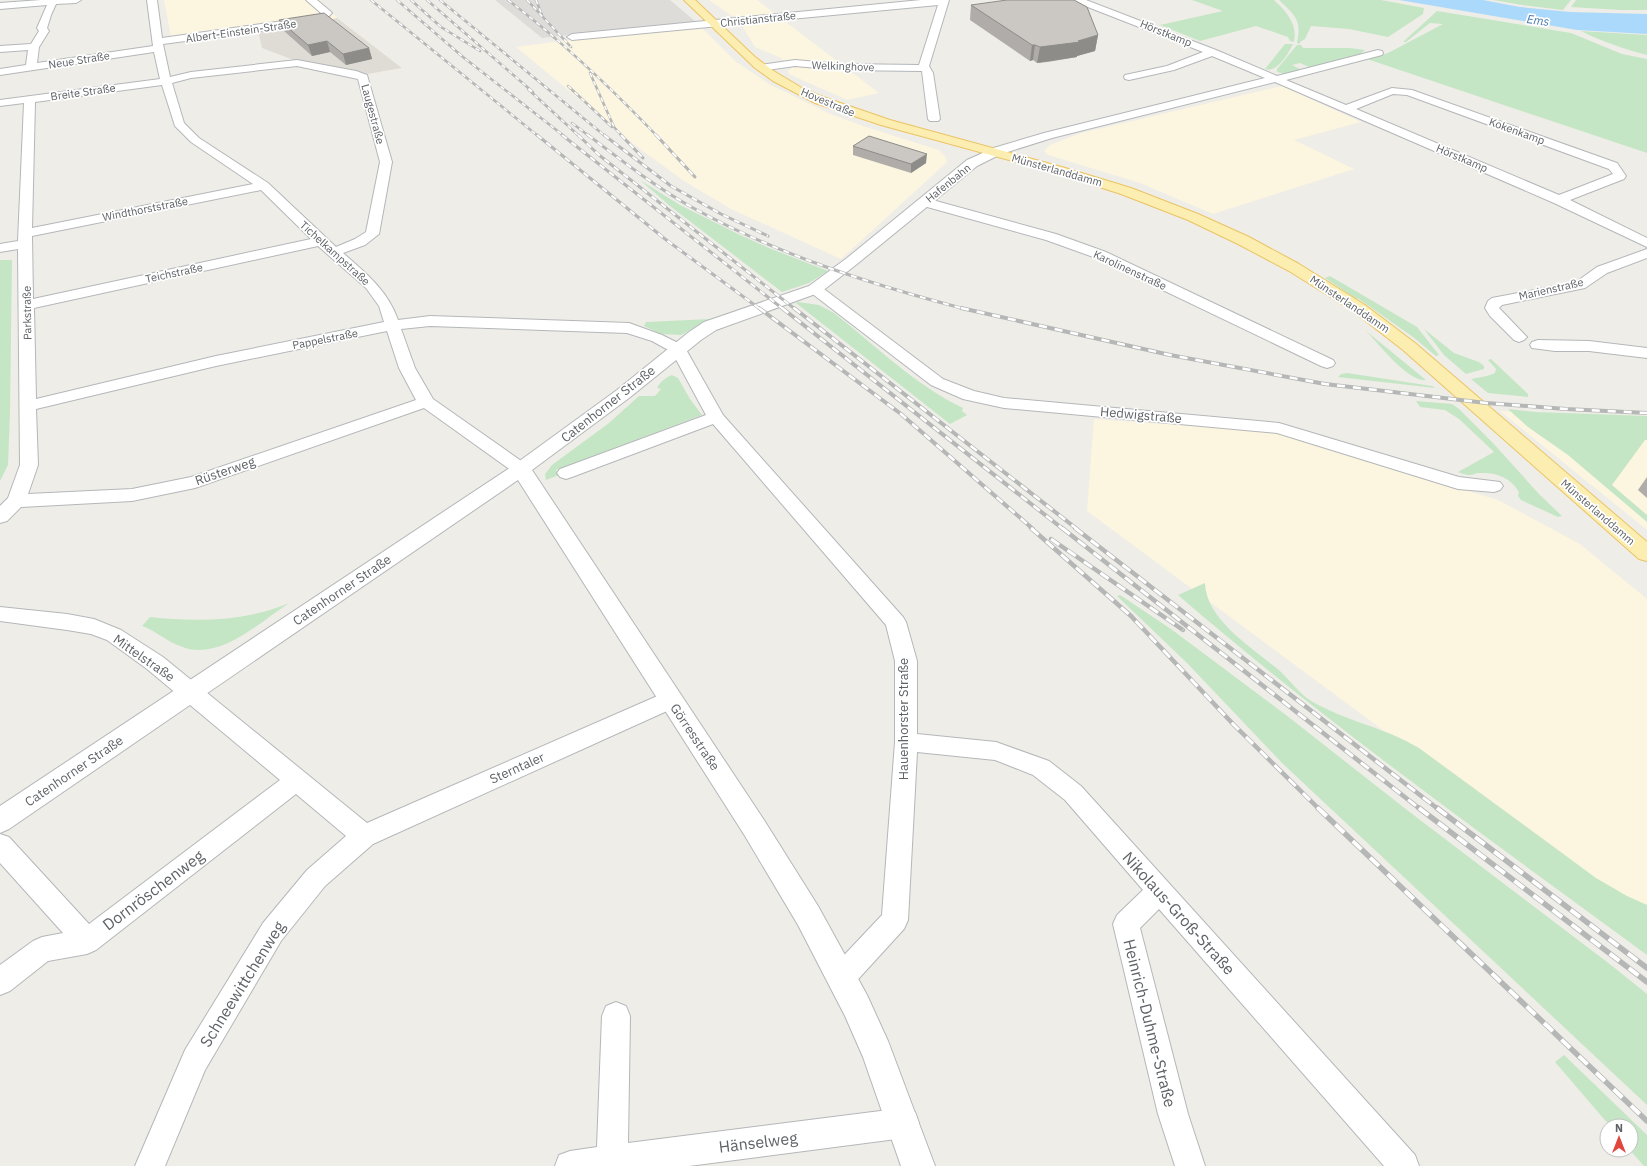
<svg xmlns="http://www.w3.org/2000/svg" width="1647" height="1166" font-family="'IBM Plex Sans',sans-serif">
  <style>
    .commercial { fill: #fcf5df }
    .industrial { fill: #dedcd9 }
    .education { fill: #dfdcd5 }
    .green { fill: #c5e6c5 }
    .water { fill: #abd9fb }
    .lines { fill: none; stroke-linecap: round; stroke-linejoin: round }
    .minor-casing { stroke: #b4b7ba; stroke-width: 2 }
    .tertiary-casing { stroke: #b4b7ba; stroke-width: 2 }
    .primary-casing { stroke: #ebc364; stroke-width: 2 }
    .minor { fill: #fff; fill-rule: evenodd }
    .tertiary { fill: #fff; fill-rule: evenodd }
    .primary { fill: #fbeeb0; fill-rule: evenodd }
    .rail-far4-casing { stroke: #b5b6b6; stroke-width: 2.5 }
    .rail-far3-casing { stroke: #b5b6b6; stroke-width: 3 }
    .rail-far2-casing { stroke: #b5b6b6; stroke-width: 4 }
    .rail-far1-casing { stroke: #b5b6b6; stroke-width: 4.5 }
    .rail-casing { stroke: #b5b6b6; stroke-width: 5.5 }
    .rail-far4 { stroke: #fff; stroke-width: 1.5; stroke-dasharray: 4.5; stroke-linecap: butt }
    .rail-far3 { stroke: #fff; stroke-width: 2; stroke-dasharray: 6; stroke-linecap: butt }
    .rail-far2 { stroke: #fff; stroke-width: 2.5; stroke-dasharray: 8; stroke-linecap: butt }
    .rail-far1 { stroke: #fff; stroke-width: 3; stroke-dasharray: 10; stroke-linecap: butt }
    .rail { stroke: #fff; stroke-width: 4; stroke-dasharray: 12; stroke-linecap: butt }
    .wall { fill: #afaca9 }
    .shaded-wall { fill: #8e8c89 }
    .building { fill: #cbc8c4; stroke: #8e8c89 }
    .labels { text-anchor: middle; dominant-baseline: central; stroke-width: 3.5; stroke-linejoin: round; paint-order: stroke }
    .far-street-label { font-size: 11px; fill: #5e6266; stroke: #fff }
    .far-water-label { font-size: 12px; font-style: italic; fill: #477aae; stroke: #fff }
    .street-label { font-size: 13px; fill: #5e6266; stroke: #fff }
    .near-street-label { font-size: 16px; fill: #5e6266; stroke: #fff }
  </style>
  <rect width="100%" height="100%" fill="#efede7"/>
  <g class="commercial">
    <path d="M164,0H320L337,18L402,68L368,74L262,48L258,31L171,37Z"/>
    <path d="M709,0H757L879,93L847,100L789,74L788,71L792,68L781,58L755,47L743,27L745,24L748,22L744,18L732,16Z"/>
    <path d="M701,27L735,61L769,84L828,113L866,127L939,150L945,156L947,160L946,163L841,259L731,209L684,181L636,146L516,47L577,39Z"/>
    <path d="M1282,86L1361,122L1294,140L1354,169L1213,214L1140,183L1048,155L1044,151L1050,145L1081,133Z"/>
    <path d="M1500,411L1647,418V530Z"/>
    <path d="M1094,419L1276,432L1498,500L1580,544L1647,599V913L1615,902L1087,511Z"/>
  </g>
  <path class="industrial" d="M495,0H670L696,22L542,38Z"/>
  <path class="education" d="M337,18L402,68L368,74L299,62L262,48L258,31L315,23Z"/>
  <g class="green">
    <path d="M1192,0H1274C1285,10 1298,24 1294,41L1293,42L1290,41L1288,37L1256,26L1200,41L1160,25L1223,11Z"/>
    <path d="M1279,0H1381L1424,8L1423,14L1388,37L1349,29L1311,26L1305,39L1300,42V44L1297,43C1302,19 1295,16 1279,0Z"/>
    <path d="M1493,0H1571L1563,10L1522,5Z"/>
    <path d="M1576,0H1647V10H1620L1571,7Z"/>
    <path d="M1437,11L1571,33L1622,54L1647,59V153L1367,59L1388,53L1443,24L1430,23L1406,42H1403Z"/>
    <path d="M1581,31L1647,35V55C1624,49 1601,41 1581,31Z"/>
    <path d="M1285,44H1293C1288,54 1277,73 1265,69Z"/>
    <path d="M1297,45H1301L1303,48H1350L1365,50L1359,55L1308,69L1306,68L1309,67L1300,63L1292,65L1302,70L1286,74L1277,72V69Z"/>
    <path d="M640,180L680,205L740,235L769,248L828,271L809,283L782,292L670,206Z"/>
    <path d="M0,260H12L10,413L8,465L0,481Z"/>
    <path d="M1330,276L1417,327L1439,355L1436,356L1413,337L1359,299L1355,298L1325,278Z"/>
    <path d="M798,302L819,305L834,313C876,346 915,385 963,408L962,411L967,415L950,424L796,303Z"/>
    <path d="M710,319L681,335L661,334L644,326L646,322Z"/>
    <path d="M1424,329L1454,353L1479,362L1484,366V369L1466,374L1444,355Z"/>
    <path d="M1366,331L1426,380C1409,383 1378,343 1366,331Z"/>
    <path d="M1491,359L1528,394V397L1488,393L1471,379L1487,376L1495,373L1496,369L1488,360Z"/>
    <path d="M1347,373L1432,386L1435,388L1338,377L1341,374Z"/>
    <path d="M672,375L678,378L690,399L702,415L556,470L559,475L546,480L545,474L552,465L609,423L639,396H655L661,389L657,388C660,382 666,377 672,375Z"/>
    <path d="M1416,401L1452,404L1459,409L1492,442L1539,494L1562,516L1558,517L1521,500L1518,496L1519,492C1510,477 1496,472 1479,473C1476,473 1473,475 1470,475C1466,475 1461,473 1458,472L1494,452L1459,419L1445,410L1420,407Z"/>
    <path d="M1508,409L1536,412L1647,416V440H1645L1612,485L1647,515V522L1568,455L1528,427Z"/>
    <path d="M1205,583C1206,620 1254,649 1280,671C1291,681 1299,694 1313,702C1346,721 1386,728 1419,748L1596,878L1627,896L1647,905V955C1488,838 1327,724 1178,595Z"/>
    <path d="M1120,595L1171,629L1286,715L1407,810L1611,965L1647,994V1105L1282,763L1188,664L1117,596Z"/>
    <path d="M289,603C259,623 217,663 180,646C166,641 156,631 142,626L150,617C197,622 244,622 289,603Z"/>
    <path d="M1564,1055L1647,1135V1166H1644L1630,1150L1631,1126H1610L1555,1062Z"/>
  </g>
  <path class="water" d="M1399,0H1483L1520,7L1570,12L1647,14V34L1577,30Z"/>
  <g class="lines">
    <g class="minor-casing">
      <g id="minor">
        <path d="M41,0H81L76,3L56,4L51,15L47,28L49,31L39,47L37,63L153,46L147,0H157L162,38L319,16L321,13L306,0H317L330,11L332,13L325,20L312,24L163,44L170,77L191,72L297,60L356,71L367,75L392,162L379,234L365,245L343,253C366,273 388,291 398,320L430,316L629,323L662,335L684,346L723,415L903,617L906,622L917,661V734L996,742L1049,761L1081,786L1415,1155L1419,1166H1384L1159,909L1140,928L1188,1114L1205,1166H1175L1158,1114L1113,924L1117,915L1143,890L1065,800L1033,775L995,760L917,752L908,920L904,929L851,987L841,991L831,987L827,978L831,969L882,915L895,742V661L886,625L713,424L572,477L566,479L560,477L557,473L560,469L706,415L672,352L652,341L627,333L430,326L401,329L415,368L433,399L527,465L530,469L527,473L521,475L515,473L424,408L195,488L132,501L21,507L7,521L0,523V506L8,498L20,465L18,249L0,252V244L18,241L24,103L0,106V100L160,79L154,52L0,75V69L26,65L28,50L0,52V46L31,44L39,31L37,28L47,5L0,9V3ZM297,66L358,79L380,162L366,232L355,239L336,247L268,183L199,138L184,123L172,83L191,78ZM162,85L175,126L191,142L253,184L32,228L35,102ZM261,190L311,239L33,299L32,236ZM318,246L366,288L379,306L384,322L216,356L36,399L34,308ZM387,331L399,368L416,400L191,477L132,489L28,494L38,465L36,409L216,366Z"/>
        <path d="M921,0H949L929,66L933,73L940,119L938,121H930L928,119L922,71L840,70L795,66L761,71L756,68L761,65L795,60L840,64L919,65L938,5L572,40L567,37L572,34Z"/>
        <path d="M1073,0H1086L1216,50L1277,76L1378,50L1382,51L1383,53L1382,55L1286,80L1346,105L1392,88L1412,90L1617,163L1626,176L1624,179L1570,200L1647,238V247L1554,203L1275,82L1052,138L998,155H990L988,152L990,149L1044,133L1265,78L1212,56L1174,70L1129,80L1125,79L1124,77L1125,75L1167,66L1203,52L1075,2ZM1393,94L1407,95L1609,169L1613,174L1559,195L1356,109Z"/>
        <path d="M925,198L1056,234L1106,252L1333,360L1335,363L1333,366L1327,368L1321,366L1096,258L1046,240L920,205L919,202L920,199Z"/>
        <path d="M1647,249V258L1607,273L1585,288L1502,305L1499,308L1501,310L1524,334L1527,337L1524,340L1519,342L1514,340L1490,316L1485,308L1488,301L1492,298L1576,282L1597,267Z"/>
        <path d="M815,285L820,286L943,379L974,391L1004,398L1279,423L1459,477L1500,482L1503,486L1500,490L1494,492L1458,489L1277,433L1004,408L963,399L931,385L810,292L808,289L810,286Z"/>
        <path d="M1538,340L1589,341L1647,348V358L1589,351H1555L1532,348L1530,345L1532,342Z"/>
        <path d="M0,607L67,614L94,619L121,630L163,657L367,823L662,694L670,691L678,694L681,700L678,706L373,844L325,886L281,941L205,1070L165,1166H135L185,1050L263,923L307,870L346,836L296,794L96,950L87,954L48,961L10,991L0,995V965L33,941L42,937L63,933L0,863V834L9,837L89,924L280,780L147,669L107,640L91,634L67,630L0,621Z"/>
        <path d="M616,1002L626,1006L630,1016L628,1143L904,1108L915,1112L919,1123L915,1134L904,1138L689,1166H555L559,1155L570,1151L597,1147L602,1016L606,1006Z"/>
      </g>
    </g>
    <g class="tertiary-casing">
      <path id="tertiary" d="M994,148L999,149L1001,152L999,155L977,166L857,264L821,292L716,330L701,340L629,398L532,470L764,820L818,906L867,995L888,1041L935,1166H901L863,1057L845,1016L798,925L745,836L518,480L9,829L0,833V806L514,465L617,390L689,332L704,322L809,286L847,258L967,160Z"/>
    </g>
    <g class="primary-casing">
      <path id="primary" d="M684,0H695L755,57L772,70L802,88L823,97L890,120L1062,167L1131,188L1198,214L1249,237L1299,264L1365,305L1415,343L1647,542V561L1639,559L1403,350L1353,311L1289,271L1238,244L1188,220L1121,194L1053,172L881,125L815,103L773,81L755,68Z"/>
    </g>
    <use href="#minor" class="minor"/>
    <use href="#tertiary" class="tertiary"/>
    <use href="#primary" class="primary"/>
    <g class="rail-far4-casing">
      <g id="rail-far4">
        <path d="M371,0L538,136"/>
        <path d="M397,0L463,57L564,136"/>
        <path d="M411,0L441,27L480,51"/>
        <path d="M427,0L533,92"/>
        <path d="M440,0L605,136"/>
        <path d="M508,0C562,41 610,87 657,136"/>
        <path d="M527,0L571,47"/>
        <path d="M536,0L542,15"/>
        <path d="M590,73L614,127L622,136"/>
        <path d="M568,86L612,127"/>
        <path d="M528,89L579,136"/>
        <path d="M572,123L589,136"/>
      </g>
    </g>
    <g class="rail-far3-casing">
      <g id="rail-far3">
        <path d="M537,135L665,239L760,309"/>
        <path d="M562,135L783,309"/>
        <path d="M578,135L599,155L795,309"/>
        <path d="M588,135C622,161 657,188 695,209C779,255 873,285 965,309"/>
        <path d="M604,135L671,186L721,214L768,236"/>
        <path d="M621,135L643,158"/>
        <path d="M656,135L695,177"/>
      </g>
    </g>
    <g class="rail-far2-casing">
      <g id="rail-far2">
        <path d="M759,308L901,414L1033,529"/>
        <path d="M782,308L1063,529"/>
        <path d="M794,308L1077,529"/>
        <path d="M961,308L1170,355L1325,384L1486,403L1566,409L1647,413"/>
      </g>
    </g>
    <g class="rail-far1-casing">
      <g id="rail-far1">
        <path d="M1031,528L1131,616L1234,725L1319,809"/>
        <path d="M1062,528L1420,809"/>
        <path d="M1075,528L1438,809"/>
        <path d="M1051,539L1183,630"/>
      </g>
    </g>
    <g class="rail-casing">
      <g id="rail">
        <path d="M1318,808L1647,1121"/>
        <path d="M1419,808L1647,982"/>
        <path d="M1437,808L1647,968"/>
      </g>
    </g>
    <use href="#rail-far4" class="rail-far4"/>
    <use href="#rail-far3" class="rail-far3"/>
    <use href="#rail-far2" class="rail-far2"/>
    <use href="#rail-far1" class="rail-far1"/>
    <use href="#rail" class="rail"/>
  </g>
  <g class="wall">
    <path d="M971,5L1098,35L1095,51L1077,56V57L1048,62L1037,63L1033,60L1030,61L970,20Z"/>
    <path d="M279,20L369,48L372,59L346,65L330,52L312,56L283,30Z"/>
    <path d="M853,146L926,163L911,173L853,155Z"/>
    <path d="M1647,477V498L1638,490Z"/>
  </g>
  <g class="shaded-wall">
    <path d="M1098,35L1095,51L1077,56V57L1037,63L1040,47L1078,41Z"/>
    <path d="M327,41L330,52L312,56L308,45Z"/>
    <path d="M1032,45H1035L1033,60L1030,61Z"/>
    <path d="M369,48L372,59L346,65L343,54Z"/>
    <path d="M927,154L926,163L911,173V164Z"/>
  </g>
  <g class="building">
    <path d="M1007,0H1074L1087,7L1098,35L1078,41L1080,42L1040,47L1035,45H1032L971,5Z"/>
    <path d="M324,13L369,48L343,54L327,41L308,45L279,20Z"/>
    <path d="M869,136L927,154L911,164L853,146Z"/>
  </g>
  <g class="labels">
    <g class="far-street-label">
      <text transform="translate(758 19) rotate(-6)">Christianstraße</text>
      <text transform="translate(241 31) rotate(-8)">Albert-Einstein-Straße</text>
      <text transform="translate(1166 33) rotate(22)">Hörstkamp</text>
      <text transform="translate(79 60) rotate(-9)">Neue Straße</text>
      <text transform="translate(843 66) rotate(2)">Welkinghove</text>
      <text transform="translate(83 92) rotate(-8)">Breite Straße</text>
      <text transform="translate(828 102) rotate(23)">Hovestraße</text>
      <text transform="translate(373 114) rotate(75)">Laugestraße</text>
      <text transform="translate(1517 131) rotate(20)">Kokenkamp</text>
      <text transform="translate(1462 158) rotate(23)">Hörstkamp</text>
      <text transform="translate(1057 170) rotate(16)">Münsterlanddamm</text>
      <text transform="translate(948 183) rotate(-39)">Hafenbahn</text>
      <text transform="translate(145 209) rotate(-11)">Windthorststraße</text>
      <text transform="translate(335 253) rotate(42)">Tichelkampstraße</text>
      <text transform="translate(1130 270) rotate(25)">Karolinenstraße</text>
      <text transform="translate(174 273) rotate(-12)">Teichstraße</text>
      <text transform="translate(1551 289) rotate(-13)">Marienstraße</text>
      <text transform="translate(1350 304) rotate(34)">Münsterlanddamm</text>
      <text transform="translate(27 313) rotate(-91)">Parkstraße</text>
      <text transform="translate(325 339) rotate(-11)">Pappelstraße</text>
      <text transform="translate(1598 512) rotate(41)">Münsterlanddamm</text>
    </g>
    <g class="far-water-label">
      <text transform="translate(1538 20) rotate(7)">Ems</text>
    </g>
    <g class="street-label">
      <text transform="translate(608 404) rotate(-38)">Catenhorner Straße</text>
      <text transform="translate(1141 415) rotate(5)">Hedwigstraße</text>
      <text transform="translate(225 471) rotate(-19)">Rüsterweg</text>
      <text transform="translate(342 590) rotate(-34)">Catenhorner Straße</text>
      <text transform="translate(144 658) rotate(35)">Mittelstraße</text>
      <text transform="translate(903 719) rotate(-90)">Hauenhorster Straße</text>
      <text transform="translate(695 737) rotate(56)">Görresstraße</text>
      <text transform="translate(517 768) rotate(-24)">Sterntaler</text>
      <text transform="translate(74 771) rotate(-34)">Catenhorner Straße</text>
    </g>
    <g class="near-street-label">
      <text transform="translate(153 890) rotate(-37)">Dornröschenweg</text>
      <text transform="translate(1179 913) rotate(48)">Nikolaus-Groß-Straße</text>
      <text transform="translate(242 984) rotate(-58)">Schneewittchenweg</text>
      <text transform="translate(1150 1023) rotate(76)">Heinrich-Duhme-Straße</text>
      <text transform="translate(758 1142) rotate(-7)">Hänselweg</text>
    </g>
  </g>
  <g transform="translate(1619 1138)"><circle r="19" fill="#ffffff" stroke="#bfc0c2"/>
  <path d="M0-3L7 15L0 10L-7 15Z" fill="#e2453b"/>
  <text y="-6" font-size="11" font-weight="bold" text-anchor="middle" fill="#5e6266">N</text>
  </g>
</svg>
